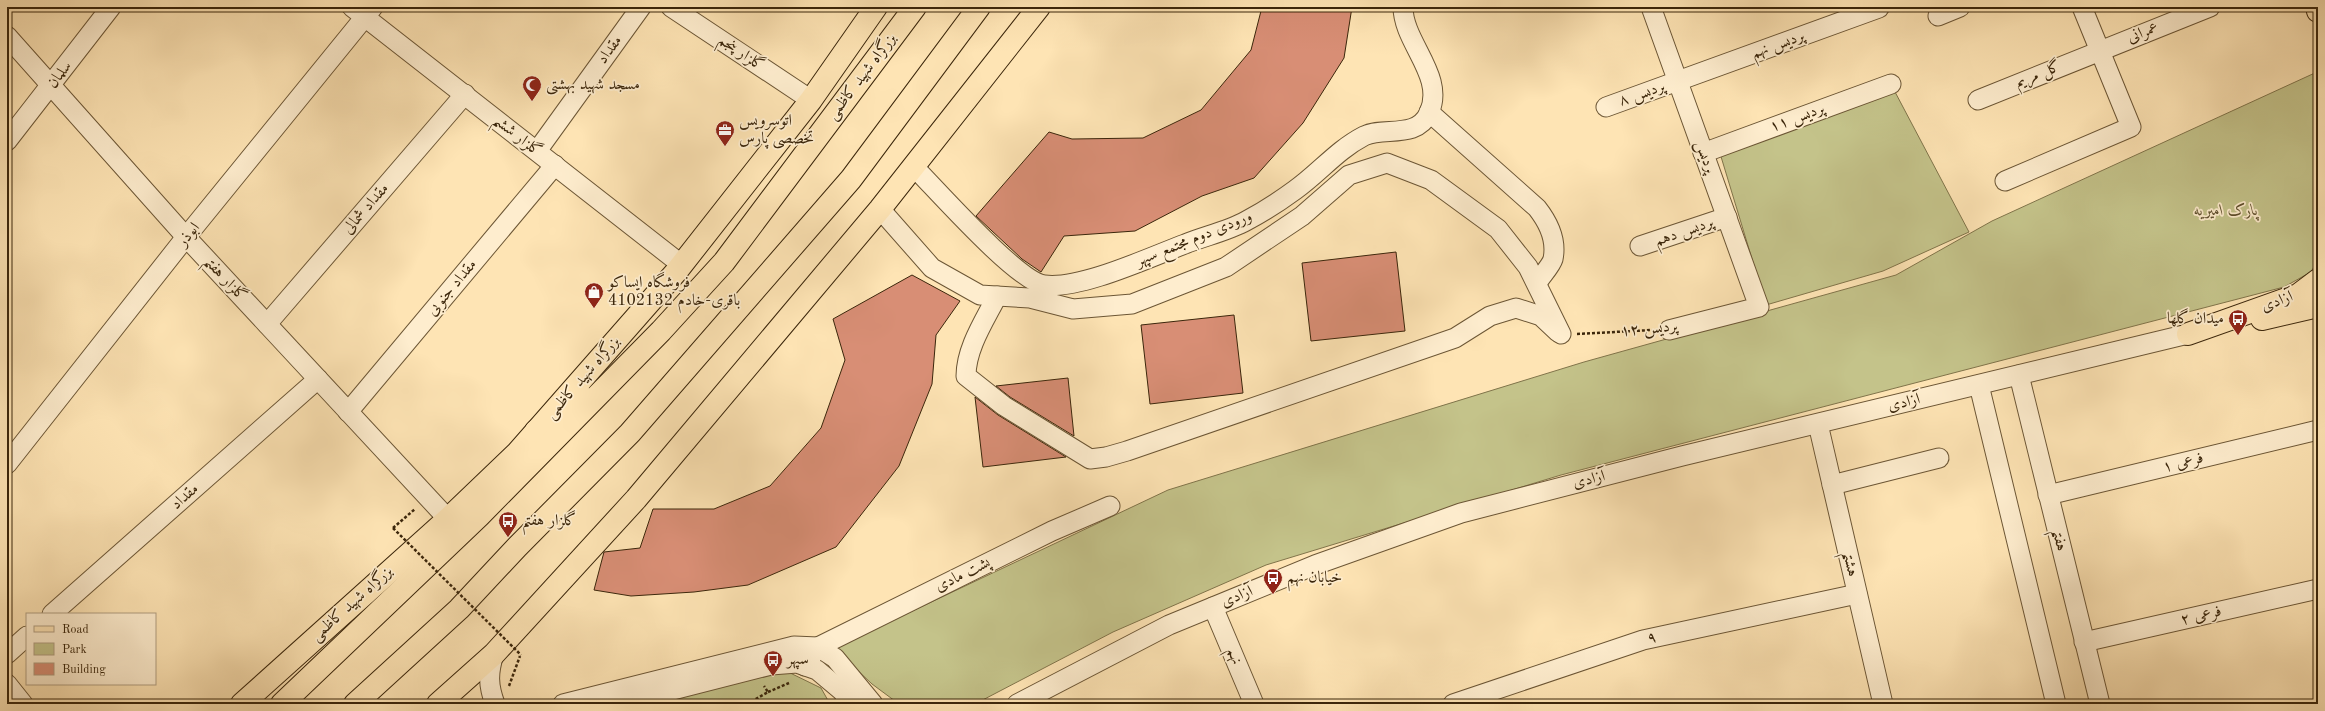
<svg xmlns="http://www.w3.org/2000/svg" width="2325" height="711" font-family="'Old Standard TT',Amiri,serif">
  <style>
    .green { fill: #c4c38a; stroke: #80744a }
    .building { fill: #d88e75; stroke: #3b260b }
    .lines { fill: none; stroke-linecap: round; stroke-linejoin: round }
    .minor-casing { stroke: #6c5635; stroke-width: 21 }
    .major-casing { stroke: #3b260b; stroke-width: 24 }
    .highway-casing { stroke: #3b260b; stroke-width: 24 }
    .path { stroke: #3b260b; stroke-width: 2.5; stroke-dasharray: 3 2; stroke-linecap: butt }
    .minor { stroke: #feedce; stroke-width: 19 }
    .major { stroke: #fee4b4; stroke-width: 22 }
    .highway { stroke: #fee4b4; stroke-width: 22 }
    .path-bridge { stroke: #3b260b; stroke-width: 2.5; stroke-dasharray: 3 2; stroke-linecap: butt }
    .labels { text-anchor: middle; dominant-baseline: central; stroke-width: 3.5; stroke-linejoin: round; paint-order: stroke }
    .street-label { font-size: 16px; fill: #3b260b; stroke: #feedce }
    .poi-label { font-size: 16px; fill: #3b260b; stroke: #feedce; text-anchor: start }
    .park-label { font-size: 16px; font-style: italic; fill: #5d4d2b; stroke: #feedce }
  </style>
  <rect width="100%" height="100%" fill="#fee4b4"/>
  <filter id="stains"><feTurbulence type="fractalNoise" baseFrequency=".005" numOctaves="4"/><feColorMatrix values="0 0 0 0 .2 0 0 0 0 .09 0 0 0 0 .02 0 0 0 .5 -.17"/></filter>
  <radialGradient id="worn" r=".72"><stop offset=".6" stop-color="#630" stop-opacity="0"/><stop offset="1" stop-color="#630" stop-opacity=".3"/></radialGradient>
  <g class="green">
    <path d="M2317,72L2318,259L2311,272L2284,287L1561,475L1266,565L1113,632L975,704H899L872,684L834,648L1168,490L1584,362L1896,275L1992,221Z"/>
    <path d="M1894,90L1969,232L1883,271L1766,305L1719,150Z"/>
    <path d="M784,670L821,688L830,704H647Z"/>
  </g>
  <g class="building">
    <path d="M1262,7H1352L1344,58L1303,123L1254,178L1202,196L1135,231L1064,236L1041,272L1022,259L976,216L1049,132L1072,139L1143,138L1201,110L1251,50Z"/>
    <path d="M1396,252L1405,331L1311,341L1302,263Z"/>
    <path d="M912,275L960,301L936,335L932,384L899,466L836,547L748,585L694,592L631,596L594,590L604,552L640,548L653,509H714L770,486L821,428L845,360L833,319Z"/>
    <path d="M1234,315L1243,393L1150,404L1141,325Z"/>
    <path d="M1068,378L1074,436L1010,397L996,386Z"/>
    <path d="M975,397L998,415L1066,457L983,467Z"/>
  </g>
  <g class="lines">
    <g class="minor-casing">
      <g id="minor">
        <path d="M352,7L682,265"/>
        <path d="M671,7L811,100"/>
        <path d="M1651,7L1759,307L1669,330"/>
        <path d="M1938,16L1960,7"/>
        <path d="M7,36L186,237L448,519"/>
        <path d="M1978,100L2210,7"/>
        <path d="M1606,107L1879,8"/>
        <path d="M1429,112L1537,208C1548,222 1557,240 1553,259C1551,266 1541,276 1537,283"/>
        <path d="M7,141L111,7"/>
        <path d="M537,151L641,7"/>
        <path d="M1703,153L1891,84"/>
        <path d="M913,166C936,189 1017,281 1044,285C1080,290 1150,257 1185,244C1205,236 1228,231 1246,221C1263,212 1280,201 1295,190C1319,173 1337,150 1364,136C1384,126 1416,140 1429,113C1446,76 1403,43 1403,7"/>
        <path d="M2005,181L2131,127L2082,7"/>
        <path d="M880,209L932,268L980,295L1030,298L1073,309L1132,304L1226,267L1302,216L1349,175L1387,163L1431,180L1498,229L1528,267L1561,334"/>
        <path d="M1640,246L1727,217"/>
        <path d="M997,296C985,320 966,348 966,376L1004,406L1090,459L1106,457L1127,451L1455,338L1490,316L1516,308L1541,316L1558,332"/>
        <path d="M267,324L465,94"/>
        <path d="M2019,375L2100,704"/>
        <path d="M1979,385L2056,704"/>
        <path d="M348,412L555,165"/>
        <path d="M1818,424L1883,704"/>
        <path d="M7,464L186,237L373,7"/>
        <path d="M1832,485L1939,458"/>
        <path d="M2048,495L2318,430"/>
        <path d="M1213,607L1254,704"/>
        <path d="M52,614L318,379"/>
        <path d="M2084,642L2318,589"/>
        <path d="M7,654L27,636"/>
        <path d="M494,654C488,673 488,685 495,704"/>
        <path d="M805,666L818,647L1052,531L1110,506"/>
        <path d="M7,684L23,704"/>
        <path d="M563,704L794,646L818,647L835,658L873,704"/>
        <path d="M618,704L771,665L797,663L817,670L842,691L852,704"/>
        <path d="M1017,704L1169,625L1315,565L1461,513L1682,456L2188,334"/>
        <path d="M1453,704L1643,640L1857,594"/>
      </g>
    </g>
    <g class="major-casing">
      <g id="major">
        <path d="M2317,7L2318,11"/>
        <path d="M2262,319L2318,306"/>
        <path d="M2188,334L2298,295L2318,280"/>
        <path d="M242,704L448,519L517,453L676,272L811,100L876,7"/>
        <path d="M438,704L494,654L636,499L880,209L1039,7"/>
      </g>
    </g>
    <g class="highway-casing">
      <g id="highway">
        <path d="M536,431L581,396"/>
        <path d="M282,704L479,516L661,331L724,262L915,7"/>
        <path d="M355,704L459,609L517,547L630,433L851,179L979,7"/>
      </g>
    </g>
    <g class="path">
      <path d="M1577,334L1652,330"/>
      <path d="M393,528L415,509"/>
      <path d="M509,686L520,656"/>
      <path d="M768,692L789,683"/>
      <path d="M747,704L768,692L764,686"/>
    </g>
    <use href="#minor" class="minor"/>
    <use href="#major" class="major"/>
    <use href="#highway" class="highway"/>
    <path class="path-bridge" d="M393,528L521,655"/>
  </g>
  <defs>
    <g id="mosque-pin" transform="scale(1)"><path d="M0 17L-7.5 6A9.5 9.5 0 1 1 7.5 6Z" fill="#8f2418" stroke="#feedce"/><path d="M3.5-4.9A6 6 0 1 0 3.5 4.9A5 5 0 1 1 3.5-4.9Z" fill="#fff"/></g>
    <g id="office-pin" transform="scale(1)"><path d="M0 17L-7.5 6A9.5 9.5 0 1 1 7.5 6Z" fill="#8f2418" stroke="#feedce"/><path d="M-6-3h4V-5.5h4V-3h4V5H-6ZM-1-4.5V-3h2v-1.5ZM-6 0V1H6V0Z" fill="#fff"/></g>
    <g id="shop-pin" transform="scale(1)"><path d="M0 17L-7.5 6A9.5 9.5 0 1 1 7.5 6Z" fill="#8f2418" stroke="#feedce"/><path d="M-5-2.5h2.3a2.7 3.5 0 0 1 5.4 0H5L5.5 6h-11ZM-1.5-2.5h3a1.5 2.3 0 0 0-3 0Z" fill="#fff"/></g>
    <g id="bus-pin" transform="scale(1)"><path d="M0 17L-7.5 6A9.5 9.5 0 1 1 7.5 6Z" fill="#8f2418" stroke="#feedce"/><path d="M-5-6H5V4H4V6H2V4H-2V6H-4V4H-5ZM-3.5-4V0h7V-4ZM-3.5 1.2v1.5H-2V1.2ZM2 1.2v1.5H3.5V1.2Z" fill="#fff"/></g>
  </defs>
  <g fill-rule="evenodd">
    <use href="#mosque-pin" x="532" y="85"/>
    <use href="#office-pin" x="725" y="130"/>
    <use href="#shop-pin" x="594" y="292"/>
    <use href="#bus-pin" x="2238" y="319"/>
    <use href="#bus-pin" x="508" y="521"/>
    <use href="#bus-pin" x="1273" y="578"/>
    <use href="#bus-pin" x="773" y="660"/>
  </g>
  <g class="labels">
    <g class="street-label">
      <text transform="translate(2143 33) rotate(-21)">عمرانی</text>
      <text transform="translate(1778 45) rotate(-20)">پردیس نهم</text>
      <text transform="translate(610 50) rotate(-54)">مقداد</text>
      <text transform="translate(741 53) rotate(34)">گلزار پنجم</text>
      <text transform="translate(60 75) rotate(-53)">سلمان</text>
      <text transform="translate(2038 75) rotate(-22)">گل مریم</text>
      <text transform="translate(862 77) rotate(-53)">بزرگراه شهید کاظمی</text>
      <text transform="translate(1642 94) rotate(-19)">پردیس ۸</text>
      <text transform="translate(1797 118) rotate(-20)">پردیس ۱۱</text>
      <text transform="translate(517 136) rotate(38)">گلزار ششم</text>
      <text transform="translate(1705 157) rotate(70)">پردیس</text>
      <text transform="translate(366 209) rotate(-49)">مقداد شمالی</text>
      <text transform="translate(1684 232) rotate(-19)">پردیس دهم</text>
      <text transform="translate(189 235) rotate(-51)">ابوذر</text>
      <text transform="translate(1194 239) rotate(-22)">ورودی دوم مجتمع سپهر</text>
      <text transform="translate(225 279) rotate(47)">گلزار هفتم</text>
      <text transform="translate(452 288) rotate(-50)">مقداد جنوبی</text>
      <text transform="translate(2277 302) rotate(-21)">آزادی</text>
      <text transform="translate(1649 329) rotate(-5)">پردیس ۱۲</text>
      <text transform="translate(583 378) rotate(-49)">بزرگراه شهید کاظمی</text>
      <text transform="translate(1904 403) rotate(-14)">آزادی</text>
      <text transform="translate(2183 463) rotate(-14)">فرعی ۱</text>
      <text transform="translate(1589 480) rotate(-14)">آزادی</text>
      <text transform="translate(185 497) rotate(-41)">مقداد</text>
      <text transform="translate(2059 540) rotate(76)">هفتم</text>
      <text transform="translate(1850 564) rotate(77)">هشتم</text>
      <text transform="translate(963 575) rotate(-26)">پشت مادی</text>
      <text transform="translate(1237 597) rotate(-23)">آزادی</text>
      <text transform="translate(352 604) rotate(-42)">بزرگراه شهید کاظمی</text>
      <text transform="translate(2201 616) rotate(-13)">فرعی ۲</text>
      <text transform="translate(1652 638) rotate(-13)">۹</text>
      <text transform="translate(1234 656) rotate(67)">نهم</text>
    </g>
    <g class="poi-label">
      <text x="546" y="85">مسجد شهید بهشتی</text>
      <text x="739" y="121">اتوسرویس<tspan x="739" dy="18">تخصصی پارس</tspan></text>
      <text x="608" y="283">فروشگاه ایساکو<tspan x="608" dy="18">باقری-خادم 4102132</tspan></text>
      <text x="2224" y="319" text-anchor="end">میدان گلها</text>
      <text x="522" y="521">گلزار هفتم</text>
      <text x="1287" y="578">خیابان نهم</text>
      <text x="787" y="660">سپهر</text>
    </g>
    <g class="park-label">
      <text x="2226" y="211">پارک امیریه</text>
    </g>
  </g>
  <rect width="2325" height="711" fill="none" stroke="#fee4b4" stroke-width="24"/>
  <rect x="8" y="8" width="2309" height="695" fill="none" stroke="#3b260b" stroke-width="2"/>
  <rect x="12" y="12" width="2301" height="687" fill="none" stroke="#3b260b"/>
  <rect x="26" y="613" width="130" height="72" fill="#feedce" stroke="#b09d80"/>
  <rect x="34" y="626" width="20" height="6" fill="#fee4b4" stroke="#b09d80"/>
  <text x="62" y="633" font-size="12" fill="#3b260b">Road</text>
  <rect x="34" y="643" width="20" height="12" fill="#c4c38a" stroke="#b09d80"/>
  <text x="62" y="653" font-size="12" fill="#3b260b">Park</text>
  <rect x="34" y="663" width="20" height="12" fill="#d88e75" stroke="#b09d80"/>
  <text x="62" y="673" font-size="12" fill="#3b260b">Building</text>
  <rect width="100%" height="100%" filter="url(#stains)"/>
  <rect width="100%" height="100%" fill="url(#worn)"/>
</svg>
